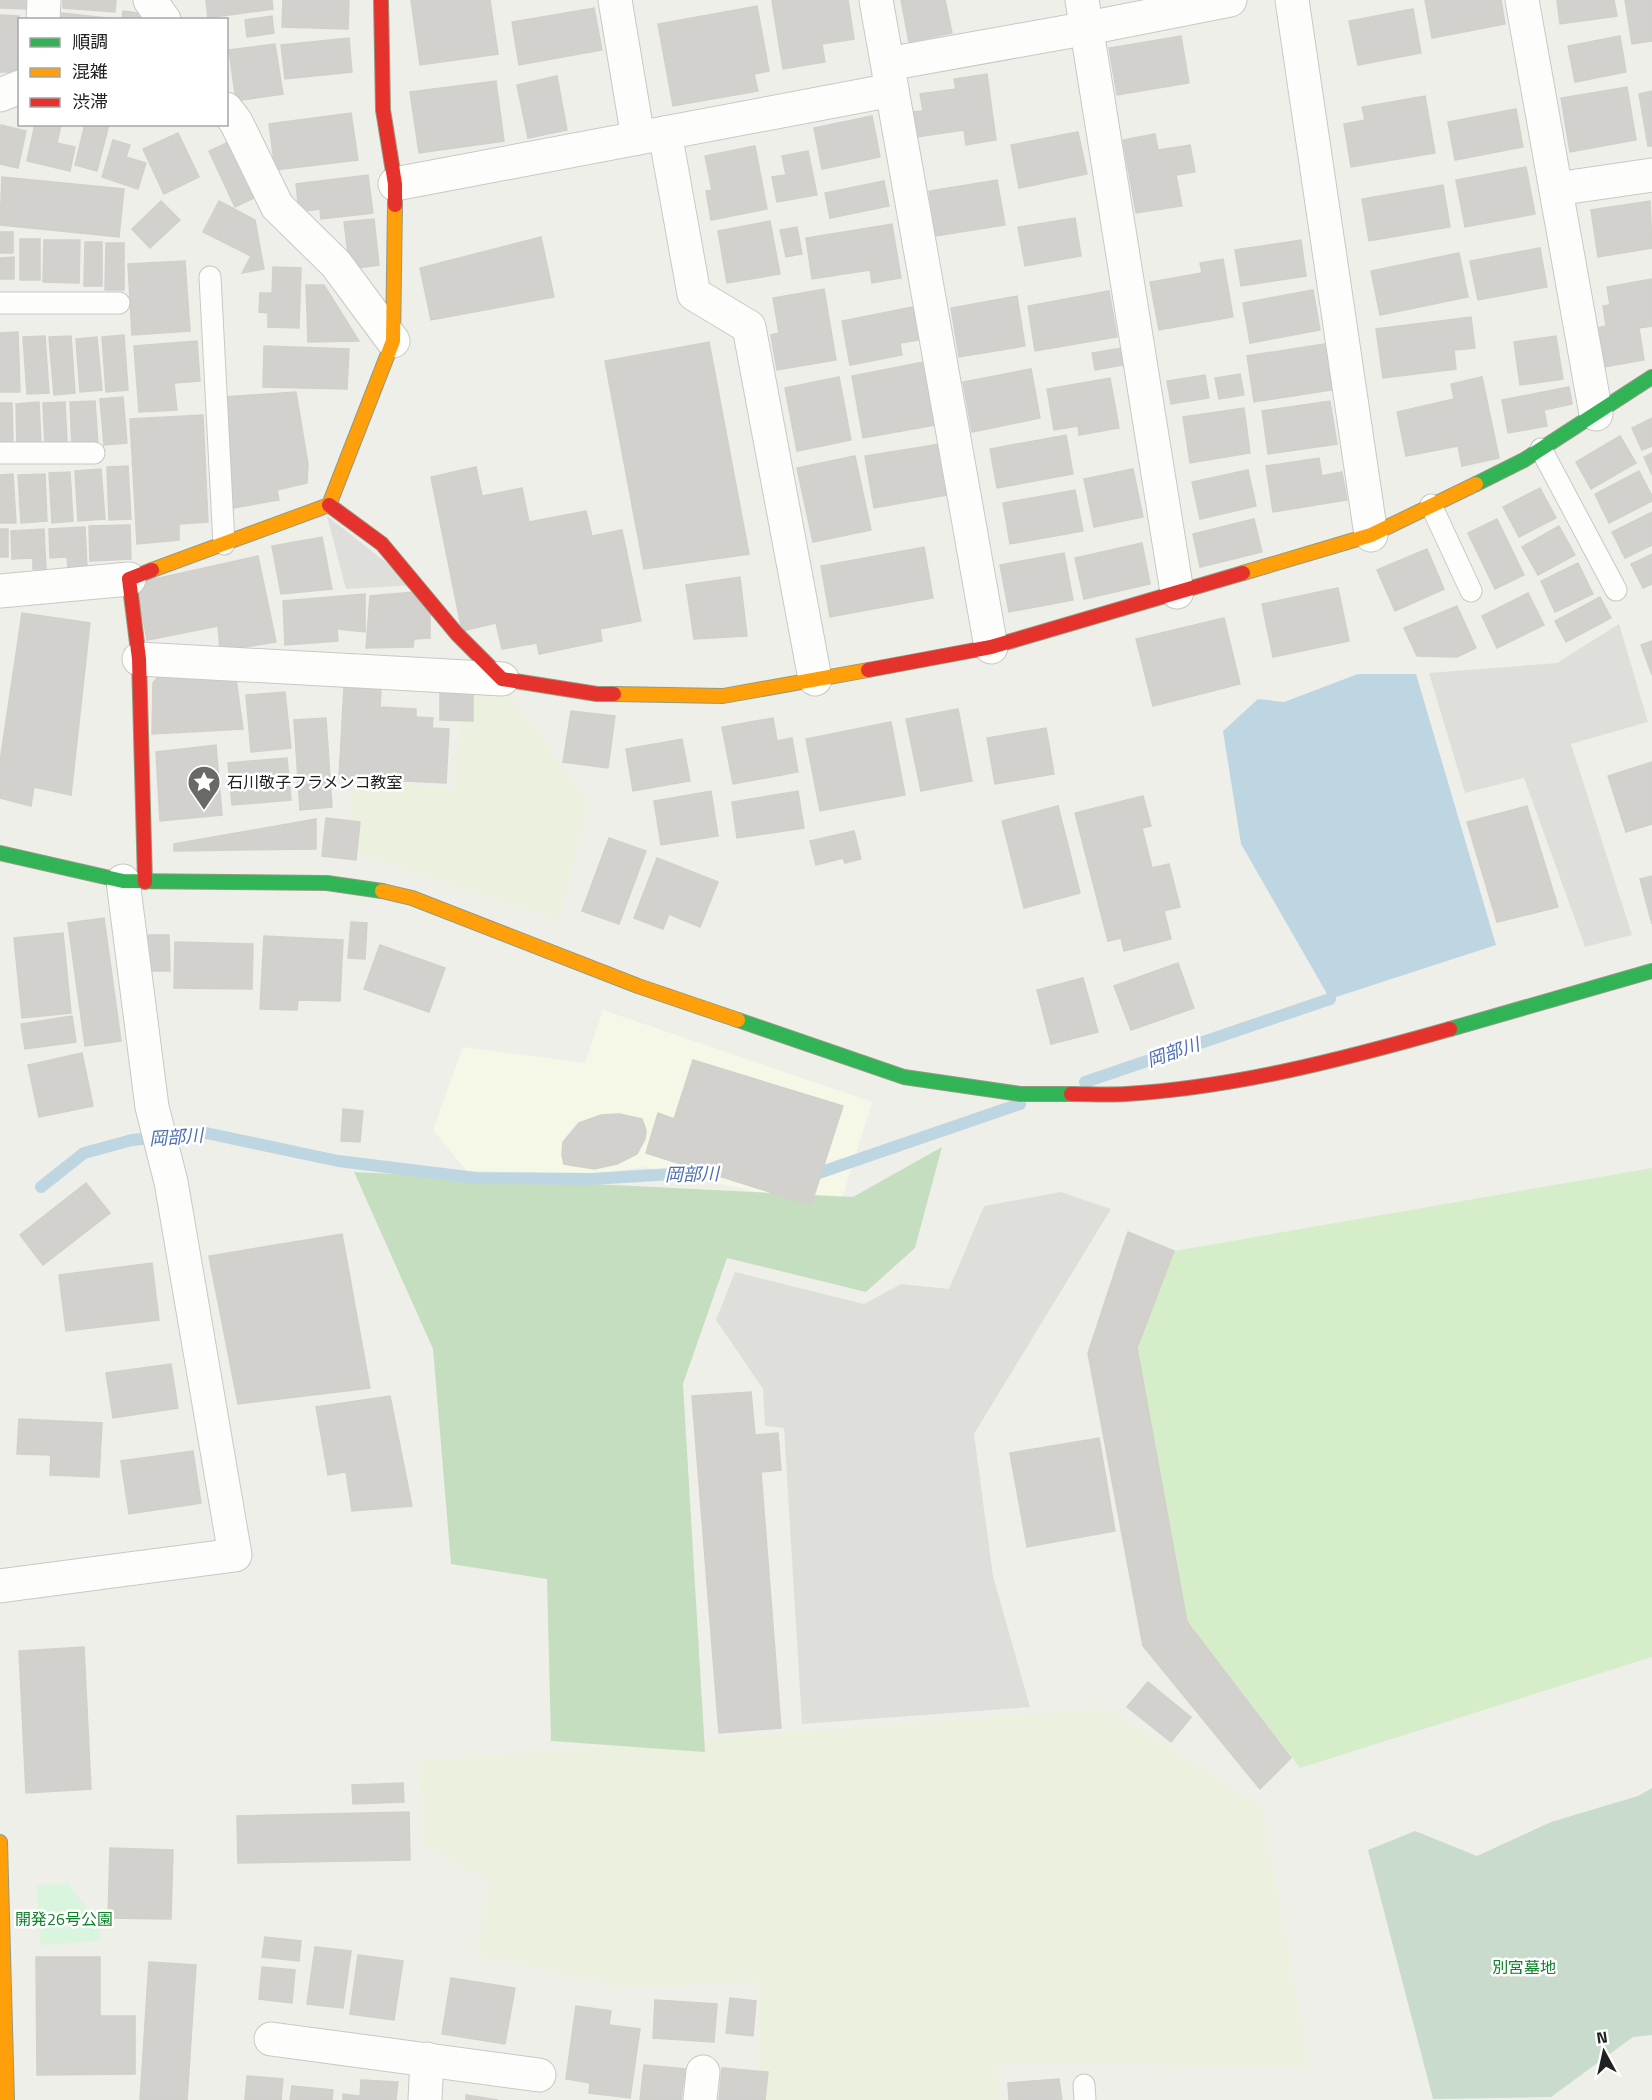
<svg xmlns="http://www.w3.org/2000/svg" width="1652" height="2100" font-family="'Titillium Web','Noto Sans JP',sans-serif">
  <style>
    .residential { fill: #dededb }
    .education { fill: #f5f8e7 }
    .farmland { fill: #ecf0de }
    .grass { fill: #d6edca }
    .forest { fill: #c6dec0 }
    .cemetery { fill: #c8dbcc }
    .park { fill: #d9f5dd }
    .water { fill: #bed5e2 }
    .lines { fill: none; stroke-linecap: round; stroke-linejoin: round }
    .stream { stroke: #bed5e2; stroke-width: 12 }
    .building { fill: #d2d1cd; stroke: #d2d0cb; stroke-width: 1.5 }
    .lane-casing { stroke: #c8c8c6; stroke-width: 23 }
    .street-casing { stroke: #c8c8c6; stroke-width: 35 }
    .fast-casing { stroke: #949a81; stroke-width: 16 }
    .slow-casing { stroke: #949a81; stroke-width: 16 }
    .jam-casing { stroke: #949a81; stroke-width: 16 }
    .lane { stroke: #fdfdfc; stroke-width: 21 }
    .street { stroke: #fdfdfc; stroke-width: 33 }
    .fast { stroke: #30b455; stroke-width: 14 }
    .slow { stroke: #ff9f0a; stroke-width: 14 }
    .jam { stroke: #e5322d; stroke-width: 14 }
    .labels { text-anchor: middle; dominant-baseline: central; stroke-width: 5; stroke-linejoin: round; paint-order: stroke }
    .poi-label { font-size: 16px; fill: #212121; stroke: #fff; text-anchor: start }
    .park-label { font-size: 16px; fill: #0c8229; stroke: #fff }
    .water-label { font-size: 18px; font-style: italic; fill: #4c6fb2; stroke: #fff }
  </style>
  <rect width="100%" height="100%" fill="#efefea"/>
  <g class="residential">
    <path d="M327,516L415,585L346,589Z"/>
    <path d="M1619,624L1648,722L1571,744L1632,935L1585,947L1524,778L1465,793L1429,673L1557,663Z"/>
    <path d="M1061,1192L1111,1209L974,1434L993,1576L1030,1707L802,1724L784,1428L765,1426L763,1389L716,1320L735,1272L864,1304L901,1284L949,1289L984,1206Z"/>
  </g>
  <path class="education" d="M603,1010L872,1102L841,1202L821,1206L643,1167L595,1174L467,1171L433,1130L463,1047L585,1063Z"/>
  <g class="farmland">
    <path d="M465,686L506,690L590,803L559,920L352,851L351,778L453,789Z"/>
    <path d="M1106,1708L1261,1806L1310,2067L996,2062L1000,2100H757L760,1981L630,1988L475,1955L490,1882L424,1845L418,1761Z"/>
  </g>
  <path class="grass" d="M1652,1168V1657L1300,1768L1187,1622L1137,1348L1174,1251Z"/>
  <path class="forest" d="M942,1147L915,1248L866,1292L727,1258L683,1384L705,1752L551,1741L547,1579L451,1564L433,1349L354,1172L853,1197Z"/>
  <path class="cemetery" d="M1652,1788V2035L1633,2037L1551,2097L1433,2099L1368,1850L1415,1831L1477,1856L1551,1822L1638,1796Z"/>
  <path class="park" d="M68,1884L99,1924L101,1941L40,1945L37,1885Z"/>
  <path class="water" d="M1358,674H1416L1496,945L1330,999L1241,844L1223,731L1258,699L1284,702Z"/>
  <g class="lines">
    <g class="stream">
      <path d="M1085,1082L1330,999"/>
      <path d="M807,1177L1020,1104"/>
      <path d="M41,1187L84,1153L132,1140L206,1133L338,1161L476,1178L591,1179L721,1171"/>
    </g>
  </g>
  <g class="building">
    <path d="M0,0H26V9L0,8Z"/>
    <path d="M63,0H116L115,12L63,8Z"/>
    <path d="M206,0H272L273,9L208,18Z"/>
    <path d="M283,0H349L348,29L282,27Z"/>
    <path d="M411,0H490L498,54L420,65Z"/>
    <path d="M779,0H848L854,39L822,44L825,62L783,69L772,1Z"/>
    <path d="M901,0H945L952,33L909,42Z"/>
    <path d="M1425,0H1501L1505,24L1432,38Z"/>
    <path d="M1557,0H1614L1617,16L1560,24Z"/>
    <path d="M1625,0H1652V41L1632,44Z"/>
    <path d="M757,6L769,71L754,74L758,91L673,106L658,24Z"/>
    <path d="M594,8L602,50L519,65L512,22Z"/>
    <path d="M1413,9L1421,53L1358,65L1349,21Z"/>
    <path d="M123,11L137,13L141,20H122Z"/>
    <path d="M62,13L115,19V20H61Z"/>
    <path d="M0,15L19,16L17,72H0Z"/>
    <path d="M272,16L274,33L247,37L245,20Z"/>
    <path d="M1181,36L1189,83L1117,95L1109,48Z"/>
    <path d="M1620,36L1626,72L1575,82L1568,46Z"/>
    <path d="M349,38L352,72L285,79L281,45Z"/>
    <path d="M275,44L283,94L236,101L229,50Z"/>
    <path d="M987,74L996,140L966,145L964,130L917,137L913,112L923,111L920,94L956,89L954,79Z"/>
    <path d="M557,76L567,130L528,138L517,85Z"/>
    <path d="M496,81L504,141L419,153L410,92Z"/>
    <path d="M1627,87L1636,140L1570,152L1561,98Z"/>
    <path d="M1652,91V146H1648L1639,94Z"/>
    <path d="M1425,96L1435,153L1351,167L1344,124L1365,120L1362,107Z"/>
    <path d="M1516,109L1523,147L1455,160L1448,122Z"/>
    <path d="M351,113L358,160L275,170L269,124Z"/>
    <path d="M872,116L880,157L822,169L814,128Z"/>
    <path d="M35,124L61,125L57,143L75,147L70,171L27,161Z"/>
    <path d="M85,124H109L97,171L75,165Z"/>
    <path d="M1,125L26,131L18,168L0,164Z"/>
    <path d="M1078,132L1087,174L1019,188L1011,145Z"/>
    <path d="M178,133L199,177L164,194L143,149Z"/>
    <path d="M1155,134L1158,150L1190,145L1195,172L1176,175L1182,206L1136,213L1123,140Z"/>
    <path d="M113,140L130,145L126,157L146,163L138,189L102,177Z"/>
    <path d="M231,141L256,197L235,207L209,151Z"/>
    <path d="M755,146L767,209L711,220L706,191L712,190L705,156Z"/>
    <path d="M808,151L817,195L777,202L772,177L786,175L782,156Z"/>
    <path d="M1526,167L1535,214L1465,227L1456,180Z"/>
    <path d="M368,175L373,213L321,219L320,209L299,212L296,184Z"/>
    <path d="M2,177L124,189L119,237L0,225Z"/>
    <path d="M997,180L1005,225L936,236L929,191Z"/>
    <path d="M884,181L889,206L830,218L825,193Z"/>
    <path d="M1443,185L1450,227L1369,241L1362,199Z"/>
    <path d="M161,201L180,220L150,248L132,229Z"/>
    <path d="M219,201L255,220L264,269L242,273L251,256L203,232Z"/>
    <path d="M1650,201L1652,248L1598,257L1591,210Z"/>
    <path d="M1075,218L1081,256L1025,266L1018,227Z"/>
    <path d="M374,219L379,265L350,269L344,222Z"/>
    <path d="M770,221L780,274L727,283L718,231Z"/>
    <path d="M892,224L901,278L872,283L870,270L812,279L806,238Z"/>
    <path d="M797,227L802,254L786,257L780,230Z"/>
    <rect x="0" y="232" width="13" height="21"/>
    <path d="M541,237L554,297L431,320L420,268Z"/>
    <rect x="20" y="239" width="20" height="41"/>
    <path d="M44,240H80L79,283L43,282Z"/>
    <path d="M1301,240L1306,276L1241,286L1235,250Z"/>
    <path d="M85,242H102V286H84Z"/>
    <path d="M106,243H124V290H105Z"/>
    <path d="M1540,248L1547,287L1478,300L1470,261Z"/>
    <path d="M1459,253L1468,297L1380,315L1371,271Z"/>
    <path d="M14,257V279H0V258Z"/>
    <path d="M1223,259L1233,317L1159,330L1150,282L1202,273L1200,263Z"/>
    <path d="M185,261L190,331L132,335L128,264Z"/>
    <path d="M273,267L301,268L299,328L268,327V313L259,312L260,293H272Z"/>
    <path d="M1652,279V326L1639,328L1644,360L1604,367L1597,328L1606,326L1603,306L1610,305L1607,287Z"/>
    <path d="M306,285H324L359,341L308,342Z"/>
    <path d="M824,289L836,360L777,370L771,335L779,333L773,298Z"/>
    <path d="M1313,290L1320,330L1250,343L1243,303Z"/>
    <path d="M1109,291L1117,337L1035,351L1028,306Z"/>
    <path d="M1017,296L1025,346L959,357L951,308Z"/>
    <path d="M913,307L919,340L900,343L902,355L850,365L842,321Z"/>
    <path d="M1471,317L1475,348L1454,350L1456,369L1383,378L1376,329Z"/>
    <path d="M18,332L20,392H0V333Z"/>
    <path d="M124,335L128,390L106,392L102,337Z"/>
    <path d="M45,336L49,393L27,394L23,337Z"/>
    <path d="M71,336L75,393L54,395L49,337Z"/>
    <path d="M1556,336L1563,379L1520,385L1514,342Z"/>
    <path d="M97,337L102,390L80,392L76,339Z"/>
    <path d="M197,341L200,381L174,383L177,410L139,412L134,346Z"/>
    <path d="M709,342L749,554L644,569L605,361Z"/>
    <path d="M1330,343L1337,389L1254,402L1247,356Z"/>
    <path d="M264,346L349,349L347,389L263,387Z"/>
    <path d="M1121,348L1124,365L1095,370L1092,353Z"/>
    <path d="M924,362L936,425L863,438L852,376Z"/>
    <path d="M1031,369L1040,418L972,432L963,382Z"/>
    <path d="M1240,374L1244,395L1219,399L1215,378Z"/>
    <path d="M1205,375L1209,398L1171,404L1167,381Z"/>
    <path d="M839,377L851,440L797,451L785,388Z"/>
    <path d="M1482,377L1499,458L1462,466L1458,446L1406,456L1397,412L1454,399L1451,384Z"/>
    <path d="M1110,378L1119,428L1079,435L1078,426L1054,430L1047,389Z"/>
    <path d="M1569,387L1572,404L1544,410L1547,426L1508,433L1502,400Z"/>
    <path d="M296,392L308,464L307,483L277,490L279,500L233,508L224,397Z"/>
    <path d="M123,397L127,443L104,445L100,399Z"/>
    <path d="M95,401L98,444L72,446L70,402Z"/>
    <path d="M1330,401L1337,444L1268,454L1262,411Z"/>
    <path d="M39,402L41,445L17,447L16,404Z"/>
    <path d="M65,402L67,443L45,445L43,403Z"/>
    <path d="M0,403H12L13,446H0Z"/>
    <path d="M1244,408L1250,453L1190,463L1183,417Z"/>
    <path d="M203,415L208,522L179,524V540L137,544L130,419Z"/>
    <path d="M1652,418V446L1642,450L1632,428Z"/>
    <path d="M1066,435L1073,474L997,488L990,449Z"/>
    <path d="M1620,436L1636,463L1591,489L1576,462Z"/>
    <path d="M940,444L948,495L874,508L865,456Z"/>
    <path d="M1652,453V475L1644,457Z"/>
    <path d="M855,456L871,530L813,542L797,468Z"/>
    <path d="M1319,458L1322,476L1342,472L1347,500L1273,512L1266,466Z"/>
    <path d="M128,466L131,519L109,520L107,467Z"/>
    <path d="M476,467L482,496L522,488L529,522L586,511L592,536L622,530L641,621L600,629L602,641L539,654L537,643L502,649L496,623L462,631L431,477Z"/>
    <path d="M101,469L105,519L78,521L75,471Z"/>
    <path d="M1133,469L1143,517L1094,527L1084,479Z"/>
    <path d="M1248,470L1256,506L1200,519L1192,482Z"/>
    <path d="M1639,471L1652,496V501L1609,523L1595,494Z"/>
    <path d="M70,472L73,521L52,523L49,473Z"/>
    <path d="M13,474L16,523H0V475Z"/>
    <path d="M45,474L47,521L21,523L18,475Z"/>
    <path d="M1540,488L1556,518L1519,537L1503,507Z"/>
    <path d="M1075,490L1083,531L1010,544L1003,503Z"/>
    <path d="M1652,512V545L1625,558L1612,532Z"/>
    <path d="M1254,519L1262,552L1200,567L1193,534Z"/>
    <path d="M1497,519L1524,575L1495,589L1468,533Z"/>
    <path d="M130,525L131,559L90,561L89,526Z"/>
    <path d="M1559,526L1575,555L1538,575L1522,547Z"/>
    <path d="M85,527L87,568L68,569L67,557L50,558L49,529Z"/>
    <rect x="0" y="529" width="8" height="28"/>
    <path d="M44,529L46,569H33V558L12,559L11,531Z"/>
    <path d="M322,537L332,589L281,594L272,546Z"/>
    <path d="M1142,543L1150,584L1084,599L1075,558Z"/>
    <path d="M924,547L933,598L830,617L821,566Z"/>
    <path d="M1427,549L1444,589L1395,611L1377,570Z"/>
    <path d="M1064,553L1073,600L1009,612L1000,565Z"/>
    <path d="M1652,554V584L1643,588L1631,564Z"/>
    <path d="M258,556L276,642L220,651L218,626L147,640L136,583Z"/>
    <path d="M1578,563L1593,594L1555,612L1541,581Z"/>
    <path d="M740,577L747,636L694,639L686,585Z"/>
    <path d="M1338,588L1349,641L1273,657L1262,604Z"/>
    <path d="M414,592L430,609V638L414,639L413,647L366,648L370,596Z"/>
    <path d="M1528,593L1544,625L1497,648L1482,616Z"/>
    <path d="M365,594V632L337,629L338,641L285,645L283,601Z"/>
    <path d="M1600,597L1611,618L1566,642L1555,621Z"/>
    <path d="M1457,606L1476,648L1457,657L1417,656L1404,628Z"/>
    <path d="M22,613L90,623L71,795L34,787L31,806L0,798V762Z"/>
    <path d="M1224,618L1240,684L1153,706L1136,639Z"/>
    <path d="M1652,641V675L1641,645Z"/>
    <path d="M234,664L243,729L152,734L153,683L164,669Z"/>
    <path d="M344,687L381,689L380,707L416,709V717L433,718L432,728L449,729L446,783L339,778Z"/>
    <path d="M473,691V721L440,720V692Z"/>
    <path d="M285,692L291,748L251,752L246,695Z"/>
    <path d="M958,709L972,781L921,791L906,719Z"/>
    <path d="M571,711L615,716L608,768L563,762Z"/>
    <path d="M326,718L332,807L300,810L294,720Z"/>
    <path d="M773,718L777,741L792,738L798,772L733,784L722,727Z"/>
    <path d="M891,722L905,795L820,811L806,739Z"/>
    <path d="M1046,728L1054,774L995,784L987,738Z"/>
    <path d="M682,739L690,781L633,791L626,749Z"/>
    <path d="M216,745L222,815L160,821L156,752Z"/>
    <path d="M287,758L291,800L232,805L228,763Z"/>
    <path d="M1652,762V824L1626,832L1608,776Z"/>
    <path d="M711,791L718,836L661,845L654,801Z"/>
    <path d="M798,791L804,828L737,838L732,802Z"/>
    <path d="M1143,796L1151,826L1142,828L1152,868L1169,864L1180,907L1164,911L1171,939L1124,951L1121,938L1108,941L1075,813Z"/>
    <path d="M1058,806L1080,893L1024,908L1002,821Z"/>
    <path d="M1527,806L1558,907L1497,922L1467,822Z"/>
    <path d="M326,818L360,822L356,860L322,856Z"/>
    <path d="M316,819V849L174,851V844Z"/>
    <path d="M854,831L861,859L845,863L843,858L816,865L810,841Z"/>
    <path d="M609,838L646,851L619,924L582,911Z"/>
    <path d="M657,858L718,882L700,927L669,914L663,929L634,918Z"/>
    <path d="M1652,876V924L1640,879Z"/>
    <path d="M104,918L121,1041L85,1046L68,923Z"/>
    <path d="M351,922L367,923L365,959L348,958Z"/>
    <path d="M63,933L71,1013L22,1018L14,938Z"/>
    <path d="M141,935H169L170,971H141Z"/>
    <path d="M264,936L343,940L340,1001L298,1000L297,1010L260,1009Z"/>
    <path d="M175,942L253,944L252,989L174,988Z"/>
    <path d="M380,945L445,968L429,1012L364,989Z"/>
    <path d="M1178,963L1194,1008L1131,1030L1114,986Z"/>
    <path d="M1083,978L1098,1032L1051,1044L1037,990Z"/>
    <path d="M72,1016L76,1042L25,1049L21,1024Z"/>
    <path d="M82,1053L93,1106L39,1117L28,1065Z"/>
    <path d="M693,1060L843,1106L811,1205L646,1153L658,1113L674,1119Z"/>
    <path d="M343,1109L363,1111L360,1142L341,1141Z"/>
    <path d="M619,1114L642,1119L646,1130L645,1139L637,1154L617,1164L594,1169L564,1164L562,1155L563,1142L579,1123L601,1115Z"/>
    <path d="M86,1183L110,1213L43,1265L20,1235Z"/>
    <path d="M1128,1232L1174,1251L1137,1348L1187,1622L1291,1758L1260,1789L1143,1646L1088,1353Z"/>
    <path d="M342,1234L370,1388L238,1404L209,1256Z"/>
    <path d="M152,1263L159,1320L66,1331L59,1275Z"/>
    <path d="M171,1364L178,1408L113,1418L106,1373Z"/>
    <path d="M751,1392L755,1435L778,1433L781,1470L761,1472L781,1728L719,1733L692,1396Z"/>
    <path d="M390,1396L412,1506L352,1511L346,1472L328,1475L316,1407Z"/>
    <path d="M19,1419L102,1423L99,1477L50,1475L51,1455L17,1454Z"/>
    <path d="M1099,1438L1115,1531L1027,1547L1010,1453Z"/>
    <path d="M193,1451L201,1503L129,1514L121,1461Z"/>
    <path d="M84,1647L91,1789L26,1793L19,1651Z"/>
    <path d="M1148,1682L1191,1717L1171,1742L1127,1707Z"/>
    <path d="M403,1783L404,1802L353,1804L352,1785Z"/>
    <path d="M409,1812L410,1860L238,1863L237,1816Z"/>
    <path d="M110,1848L173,1850L171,1919L108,1918Z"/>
    <path d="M265,1937L301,1941L299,1961L262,1957Z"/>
    <path d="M315,1947L351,1951L343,2008L307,2004Z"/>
    <path d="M358,1955L403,1961L394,2020L350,2014Z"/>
    <path d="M36,1957H100V2016H135V2074L37,2075Z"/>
    <path d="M149,1962L196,1965L187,2100H140Z"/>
    <path d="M262,1967L295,1970L292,2003L259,1999Z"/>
    <path d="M451,1978L515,1988L505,2044L442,2034Z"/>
    <path d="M730,1998L756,2001L753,2036L726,2033Z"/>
    <path d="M655,2000L717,2004L714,2042L653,2038Z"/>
    <path d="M576,2006L611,2011L609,2025L640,2029L630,2098L589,2093L590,2083L566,2079Z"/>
    <path d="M644,2065L685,2069L681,2100H640Z"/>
    <path d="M722,2068L768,2072L765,2100H719Z"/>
    <path d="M247,2076L283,2079L281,2100H245Z"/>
    <path d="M1059,2079L1062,2100H1009L1008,2083Z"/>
    <path d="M361,2080L398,2082L396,2100H343V2094L360,2096Z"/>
    <path d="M292,2086L333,2090L332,2100H290Z"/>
    <path d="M466,2095L498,2100H466Z"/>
  </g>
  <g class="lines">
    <g class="lane-casing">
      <g id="lane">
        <path d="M210,277L224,544"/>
        <path d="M0,303H119"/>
        <path d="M1541,449L1616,590"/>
        <path d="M0,453H94"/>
        <path d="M1431,505L1471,591"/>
        <path d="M1084,2085L1085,2100"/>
      </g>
    </g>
    <g class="street-casing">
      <g id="street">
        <path d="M150,0L164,20"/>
        <path d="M615,0L638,138"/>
        <path d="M876,0L991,647"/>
        <path d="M1082,0L1177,592"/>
        <path d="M1292,0L1371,535"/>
        <path d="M1522,0L1596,414"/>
        <path d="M43,20L44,0"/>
        <path d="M888,64L1088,28L1230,0"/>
        <path d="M0,95L20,87"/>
        <path d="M226,109L236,122L277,206L336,264L393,341"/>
        <path d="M665,133L694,294L749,327L815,679"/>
        <path d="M395,184L892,90"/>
        <path d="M1556,189L1652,175"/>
        <path d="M0,591L129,579"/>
        <path d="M139,659L502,679"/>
        <path d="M0,1586L235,1555L171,1182L152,1107L123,881"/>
        <path d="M271,2039L539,2075"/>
        <path d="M425,2100L427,2059"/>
        <path d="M700,2100L703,2072"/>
      </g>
    </g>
    <g class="fast-casing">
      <g id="fast">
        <path d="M1476,484L1524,460L1652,377"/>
        <path d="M0,853L123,881L327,883L382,891"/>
        <path d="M738,1020L904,1077L1020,1094H1071"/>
        <path d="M1450,1029L1652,971"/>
      </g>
    </g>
    <g class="slow-casing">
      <g id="slow">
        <path d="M152,570L329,505L393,341L395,205"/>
        <path d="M1243,573L1371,535L1476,484"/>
        <path d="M614,694L723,696L868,670"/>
        <path d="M382,891L412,898L638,986L738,1020"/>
        <path d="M0,1842L7,2100"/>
      </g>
    </g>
    <g class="jam-casing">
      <g id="jam">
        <path d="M381,0L383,110L395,184V205"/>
        <path d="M329,505L382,544L457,634L502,679L597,694H614"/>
        <path d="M868,670L991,647L1243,573"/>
        <path d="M145,882L139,659L129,579L152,570"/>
        <path d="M1071,1094C1089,1094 1108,1095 1126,1094C1237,1087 1344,1059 1450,1029"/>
      </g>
    </g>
    <use href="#lane" class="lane"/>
    <use href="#street" class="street"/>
    <use href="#fast" class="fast"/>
    <use href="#slow" class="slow"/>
    <use href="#jam" class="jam"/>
  </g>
  <defs>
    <g id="sight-pin" transform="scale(1.725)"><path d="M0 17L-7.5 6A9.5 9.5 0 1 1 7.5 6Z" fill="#696967" stroke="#fff"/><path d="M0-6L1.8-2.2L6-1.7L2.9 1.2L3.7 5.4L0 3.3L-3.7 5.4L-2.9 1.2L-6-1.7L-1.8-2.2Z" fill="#fff"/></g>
  </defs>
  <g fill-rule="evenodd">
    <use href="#sight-pin" x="204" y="782"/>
  </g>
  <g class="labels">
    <g class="poi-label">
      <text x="227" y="782">石川敬子フラメンコ教室</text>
    </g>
    <g class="park-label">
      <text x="64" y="1919">開発26号公園</text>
      <text x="1524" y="1967">別宮墓地</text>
    </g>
    <g class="water-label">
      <text transform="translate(1173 1052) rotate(-19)">岡部川</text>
      <text transform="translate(176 1137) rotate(-4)">岡部川</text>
      <text transform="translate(692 1174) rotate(-1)">岡部川</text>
    </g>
  </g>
  <rect x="18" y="18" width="210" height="108" fill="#ffffff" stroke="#a6a6a6" stroke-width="1.5"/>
  <rect x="30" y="38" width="30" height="9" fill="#30b455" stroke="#a6a6a6" stroke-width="1.5"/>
  <text x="72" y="48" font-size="18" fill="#212121">順調</text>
  <rect x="30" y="68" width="30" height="9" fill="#ff9f0a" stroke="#a6a6a6" stroke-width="1.5"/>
  <text x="72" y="78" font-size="18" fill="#212121">混雑</text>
  <rect x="30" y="98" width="30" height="9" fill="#e5322d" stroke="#a6a6a6" stroke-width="1.5"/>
  <text x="72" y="108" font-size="18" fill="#212121">渋滞</text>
  <g transform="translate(1604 2052) rotate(352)" stroke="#ffffff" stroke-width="4.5" paint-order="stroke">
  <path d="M0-4.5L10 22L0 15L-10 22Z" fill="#212121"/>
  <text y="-9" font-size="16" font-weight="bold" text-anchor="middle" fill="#212121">N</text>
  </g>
</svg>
